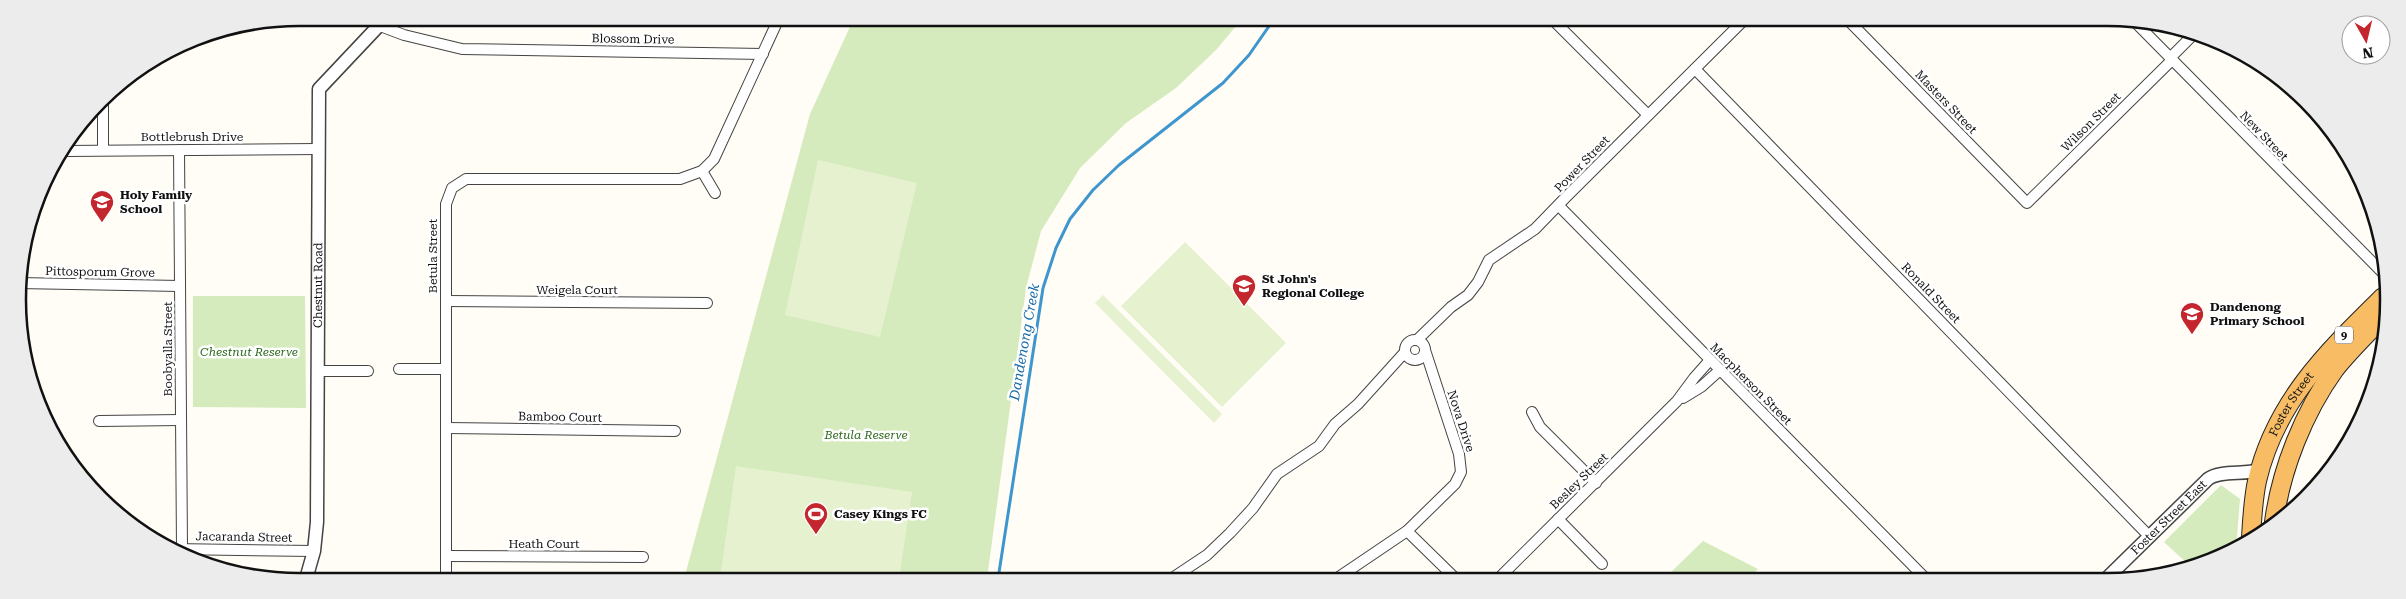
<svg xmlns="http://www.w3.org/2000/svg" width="2406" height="599" font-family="'Roboto Serif',serif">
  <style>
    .green { fill: #d5ebbd }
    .pitch { fill: #e6f2cf }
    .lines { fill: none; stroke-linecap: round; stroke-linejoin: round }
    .stream { stroke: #3f96cf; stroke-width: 3 }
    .minor-casing { stroke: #444; stroke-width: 12 }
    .tertiary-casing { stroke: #444; stroke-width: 15 }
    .trunk-casing { stroke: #222; stroke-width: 20 }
    .minor { stroke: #fff; stroke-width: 10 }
    .tertiary { stroke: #fff; stroke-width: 12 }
    .trunk { stroke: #f7bc64; stroke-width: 18 }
    .labels { text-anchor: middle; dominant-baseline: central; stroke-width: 5; stroke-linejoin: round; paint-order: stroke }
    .shield { fill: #fff; stroke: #585858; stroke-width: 1 }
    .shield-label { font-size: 11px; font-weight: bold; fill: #111 }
    .street-label { font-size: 12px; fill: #111; stroke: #fff }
    .poi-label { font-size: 12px; font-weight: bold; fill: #111; stroke: #fff; text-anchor: start }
    .park-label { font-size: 12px; font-style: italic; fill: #2f6b1f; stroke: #fff }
    .water-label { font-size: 14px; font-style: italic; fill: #1768a6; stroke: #fff }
    .rim { fill: none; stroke: #111; stroke-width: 2.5 }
  </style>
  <rect width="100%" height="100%" fill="#fffdf5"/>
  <g class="green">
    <path d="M854,18L1242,19L1216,50L1176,88L1126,123L1080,168L1041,231L1026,288L987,579H684L810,114Z"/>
    <path d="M193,296H305L306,408L193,407Z"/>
    <path d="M2221,485L2240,499L2236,549L2231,553L2189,565L2164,542Z"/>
    <path d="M1703,541L1758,569L1748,579H1664Z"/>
  </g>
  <g class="pitch">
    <path d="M818,160L917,183L880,337L785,315Z"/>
    <path d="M1185,242L1286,343L1222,407L1121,306Z"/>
    <path d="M1103,295L1222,414L1214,423L1095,303Z"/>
    <path d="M736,466L912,492L899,579H720Z"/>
  </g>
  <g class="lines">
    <path class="stream" d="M998,579L1043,288L1056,248L1070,219L1093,190L1119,165L1223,83L1249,55L1274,19"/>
    <g class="minor-casing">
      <g id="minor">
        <path d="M359,18L404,35L462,49L763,54"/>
        <path d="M1552,19L1648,115"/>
        <path d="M1848,20L2027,203L2172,60"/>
        <path d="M2133,20L2382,272"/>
        <path d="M2170,58L2192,36"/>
        <path d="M1695,69L2149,536"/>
        <path d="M103,150V101"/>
        <path d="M179,150L182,549"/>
        <path d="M65,151L319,149"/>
        <path d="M702,171L715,193"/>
        <path d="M1559,206L1926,579"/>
        <path d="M18,283L180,286"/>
        <path d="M446,301L707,303"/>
        <circle cx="1415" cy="350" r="10"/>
        <path d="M1417,340L1451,307L1468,295L1478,282L1489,260L1535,229L1566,197L1745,19"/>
        <path d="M1425,350L1459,454L1461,472L1455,484L1407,531L1456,579"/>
        <path d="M399,369H446"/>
        <path d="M318,371H368"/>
        <path d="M1683,398L1701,387L1720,370"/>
        <path d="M1532,412L1540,427L1596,483"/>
        <path d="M99,421L181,420"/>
        <path d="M446,428L675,431"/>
        <path d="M1558,519L1602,564"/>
        <path d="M173,549L314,551"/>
        <path d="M446,556L643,557"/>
        <path d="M446,579V204L452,188L466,179H680L702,171L714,159L779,18"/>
        <path d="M1171,579L1207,555L1230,533L1253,508L1277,474L1319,446L1335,424L1358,404L1405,352"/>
        <path d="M1336,579L1407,531"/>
        <path d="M1498,579L1677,401L1694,378L1710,360"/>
      </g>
    </g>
    <g class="tertiary-casing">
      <g id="tertiary">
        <path id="s1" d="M306,579L314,551L317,522L319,89L386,18"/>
        <path id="s2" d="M2106,579L2208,479C2220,470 2244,475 2260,470"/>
      </g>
    </g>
    <g class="trunk-casing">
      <g id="trunk">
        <path d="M2274,522C2281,469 2304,412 2335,369C2350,350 2368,333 2385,315"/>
        <path id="s3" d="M2251,538C2252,519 2253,500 2257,481C2275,402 2328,351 2383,297"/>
      </g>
    </g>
    <use href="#minor" class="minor"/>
    <use href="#tertiary" class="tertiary"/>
    <use href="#trunk" class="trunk"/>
  </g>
  <defs>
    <g id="school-pin" transform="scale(1.25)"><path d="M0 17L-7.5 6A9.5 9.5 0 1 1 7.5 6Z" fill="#c4262e" stroke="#fff"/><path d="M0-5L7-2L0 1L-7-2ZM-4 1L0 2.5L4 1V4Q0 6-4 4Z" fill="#fff"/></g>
    <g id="stadium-pin" transform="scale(1.25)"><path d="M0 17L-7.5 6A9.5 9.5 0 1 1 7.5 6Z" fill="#c4262e" stroke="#fff"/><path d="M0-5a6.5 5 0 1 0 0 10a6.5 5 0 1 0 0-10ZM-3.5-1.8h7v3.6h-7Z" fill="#fff"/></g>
  </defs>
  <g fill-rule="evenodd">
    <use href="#school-pin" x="102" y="202"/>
    <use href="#school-pin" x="1244" y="286"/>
    <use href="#school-pin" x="2192" y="314"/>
    <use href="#stadium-pin" x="816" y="514"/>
  </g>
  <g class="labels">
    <rect class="shield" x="2335" y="326.5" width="18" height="17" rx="4"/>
    <g class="shield-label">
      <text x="2344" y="335">9</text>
    </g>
    <g class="street-label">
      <text transform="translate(633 39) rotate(1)">Blossom Drive</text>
      <text transform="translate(1946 102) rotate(46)">Masters Street</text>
      <text transform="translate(2091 122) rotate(-45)">Wilson Street</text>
      <text transform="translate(2264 136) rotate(46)">New Street</text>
      <text x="192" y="137">Bottlebrush Drive</text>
      <text transform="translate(1582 164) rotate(-46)">Power Street</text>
      <text transform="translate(433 256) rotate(-90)">Betula Street</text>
      <text transform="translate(100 272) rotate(1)">Pittosporum Grove</text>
      <text stroke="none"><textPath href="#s1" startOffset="295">Chestnut Road</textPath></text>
      <text x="577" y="290">Weigela Court</text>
      <text transform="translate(1931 293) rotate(46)">Ronald Street</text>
      <text transform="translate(168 349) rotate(-90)">Boobyalla Street</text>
      <text transform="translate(1751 384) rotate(45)">Macpherson Street</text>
      <text stroke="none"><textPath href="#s3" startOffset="142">Foster Street</textPath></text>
      <text transform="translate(560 417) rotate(1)">Bamboo Court</text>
      <text transform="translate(1461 421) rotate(72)">Nova Drive</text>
      <text transform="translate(1579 481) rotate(-44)">Besley Street</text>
      <text stroke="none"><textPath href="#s2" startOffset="88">Foster Street East</textPath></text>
      <text transform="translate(244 537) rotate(1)">Jacaranda Street</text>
      <text x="544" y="544">Heath Court</text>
    </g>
    <g class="poi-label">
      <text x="120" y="195">Holy Family<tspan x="120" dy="14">School</tspan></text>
      <text x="1262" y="279">St John's<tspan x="1262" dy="14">Regional College</tspan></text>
      <text x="2210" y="307">Dandenong<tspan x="2210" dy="14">Primary School</tspan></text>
      <text x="834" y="514">Casey Kings FC</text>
    </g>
    <g class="park-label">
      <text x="249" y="352">Chestnut Reserve</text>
      <text x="866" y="435">Betula Reserve</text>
    </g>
    <g class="water-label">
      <text transform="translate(1024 342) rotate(-80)">Dandenong Creek</text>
    </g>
  </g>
  <path d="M0 0H2406V599H0ZM299 26H2107A273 273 0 0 1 2380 299V300A273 273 0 0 1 2107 573H299A273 273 0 0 1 26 300V299A273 273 0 0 1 299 26Z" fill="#ececec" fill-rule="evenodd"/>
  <path class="rim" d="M299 26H2107A273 273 0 0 1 2380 299V300A273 273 0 0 1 2107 573H299A273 273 0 0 1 26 300V299A273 273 0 0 1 299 26Z"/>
  <g transform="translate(2366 40) rotate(172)"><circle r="24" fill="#ffffff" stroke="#a0a0a0"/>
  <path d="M0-4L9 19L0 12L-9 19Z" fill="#c4262e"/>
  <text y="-8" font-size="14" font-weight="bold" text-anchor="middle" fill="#111111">N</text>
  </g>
</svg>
